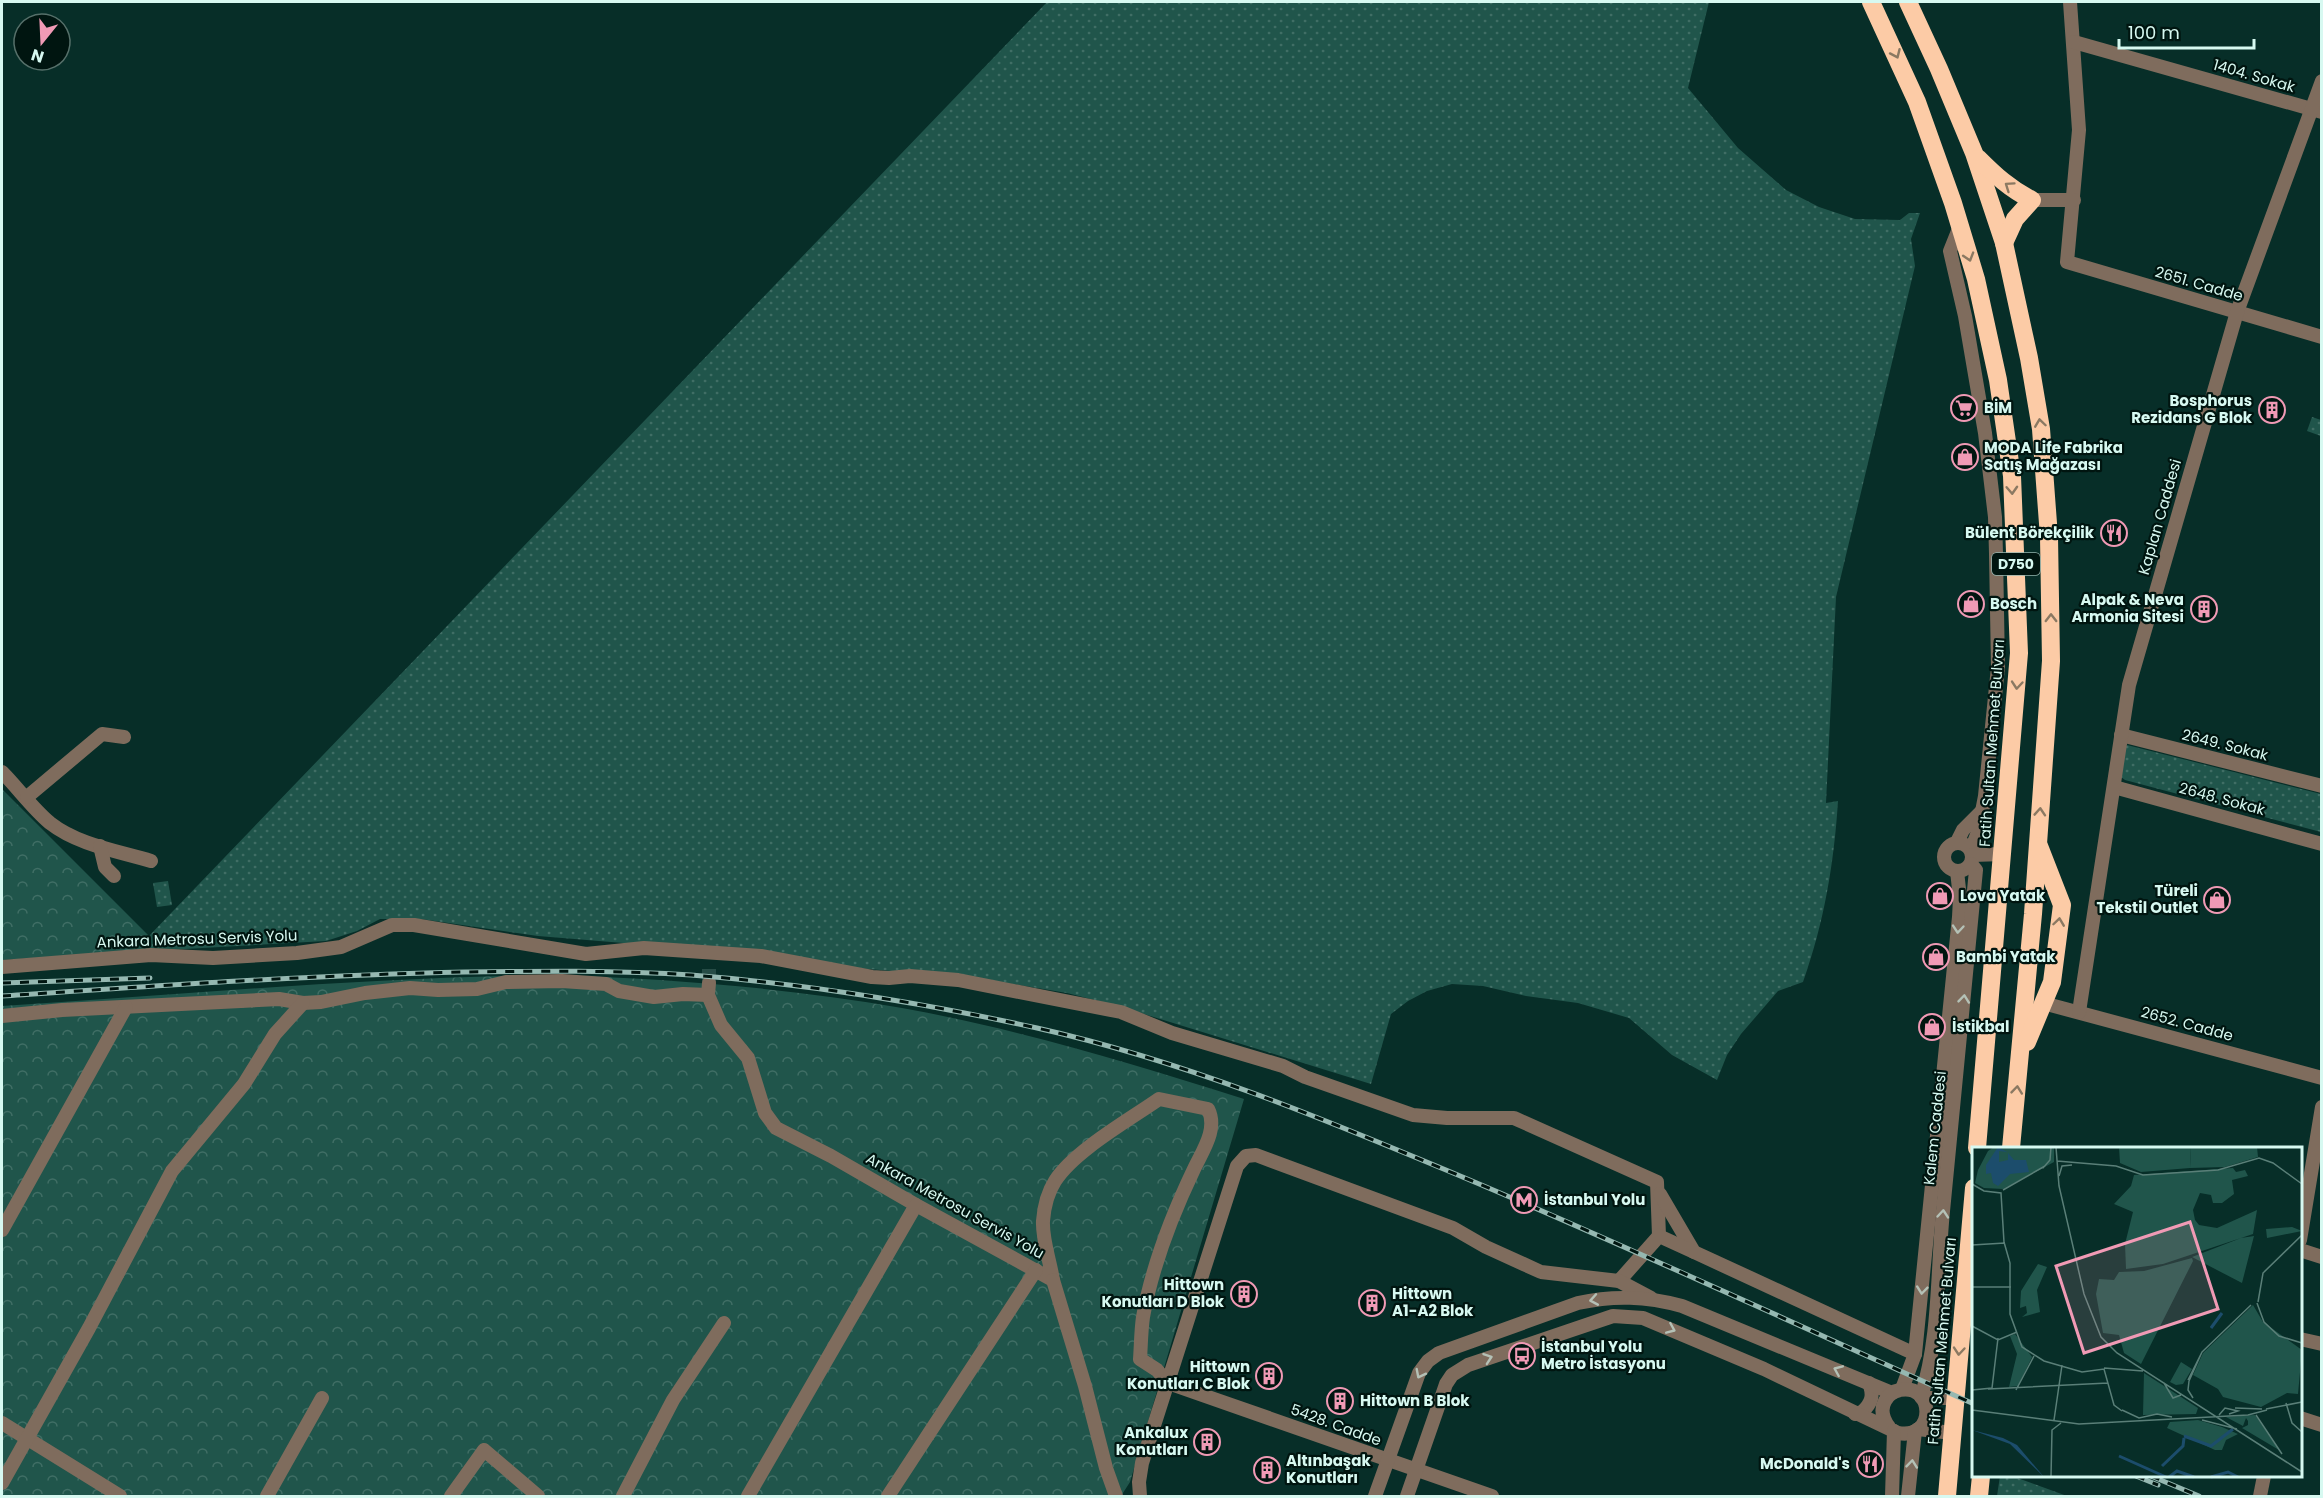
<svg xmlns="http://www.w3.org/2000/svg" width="2323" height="1498" font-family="Poppins,sans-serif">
<defs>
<pattern id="grass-dots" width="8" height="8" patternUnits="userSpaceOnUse" patternTransform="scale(1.5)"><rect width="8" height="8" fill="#20554b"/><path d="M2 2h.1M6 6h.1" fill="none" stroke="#406e65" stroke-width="1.8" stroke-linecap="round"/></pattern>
<pattern id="forest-crowns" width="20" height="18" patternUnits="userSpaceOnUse" patternTransform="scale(1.5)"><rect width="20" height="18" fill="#20554b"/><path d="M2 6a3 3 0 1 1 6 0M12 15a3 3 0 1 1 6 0" fill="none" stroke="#406e65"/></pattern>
</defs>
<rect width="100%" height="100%" fill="#072e28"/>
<g fill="url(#grass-dots)">
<path d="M1047 2H1709L1688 88 1738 148 1786 190 1819 207 1855 219 1900 220 1909 213H1920L1911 239 1915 266 1836 597 1826 803 1838 801C1834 864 1824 923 1803 982L1778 991 1741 1034 1727 1055 1717 1080 1672 1055 1629 1018 1578 1003 1526 996 1483 986 1452 984 1427 991 1408 1001 1391 1014 1371 1084 1118 1006 1067 993 976 978 856 968 660 946 538 936 421 919H380L357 931 326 941 149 951V936Z"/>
<path d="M2312 417 2321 420V436L2307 431Z"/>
<path d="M2127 745 2321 794V832L2125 780 2121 777 2124 749Z"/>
<path d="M168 881 172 905 157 907 153 883Z"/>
<path d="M2000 1476H2012L2067 1496H1997Z"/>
</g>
<g fill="url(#forest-crowns)">
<path d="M2 789 149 936V951L2 960Z"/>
<path d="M556 975C672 979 788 988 902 1008 1018 1029 1131 1063 1244 1099L1130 1482 1121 1496H2V1006C186 994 371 977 556 975Z"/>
</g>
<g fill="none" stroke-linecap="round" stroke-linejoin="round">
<path stroke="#264c46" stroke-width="14" stroke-dasharray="14 7" stroke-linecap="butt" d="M709 983V965"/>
<g stroke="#7f6c5d" stroke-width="14">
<path d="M2070 2 2079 130 2067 262 2322 337"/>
<path d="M2074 42 2322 112"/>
<path d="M2032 200H2074"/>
<path d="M1960 226 1950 251 1965 316 1985 433 1995 517 1996 554 1998 667 1985 796 1978 832 1971 850"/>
<path d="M2121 735 2322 786"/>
<path d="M2 772C17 787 33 809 50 823 78 845 118 851 151 861"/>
<path d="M2114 787 2322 844"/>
<path d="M27 797 102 734 124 737"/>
<path d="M1957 842 1963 830 1982 811"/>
<circle cx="1958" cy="857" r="14"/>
<path d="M100 846 105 867 114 876"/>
<path d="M1973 855 2003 854"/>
<path d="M2 967 151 955 213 958 297 953 341 947 392 925H414L586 954 644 948 761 956 872 977 889 978 910 976 958 980 1121 1012 1172 1033 1283 1066 1305 1077 1413 1115 1447 1118H1514L1657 1182 1659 1236"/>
<path d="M709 983 708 995 721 1025 748 1058 765 1113 776 1128 831 1156 916 1205 1053 1280C1050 1261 1042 1239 1043 1221 1044 1208 1048 1192 1055 1181 1074 1151 1129 1120 1159 1099L1208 1109C1218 1129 1203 1150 1194 1169 1172 1215 1152 1267 1143 1317 1141 1331 1141 1345 1140 1359L1157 1370 1168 1383 1492 1496"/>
<path d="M2043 1003 2322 1078"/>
<path d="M2079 1012 2129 685 2237 312 2322 81"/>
<path d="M2 1016 62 1010 279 999 303 1003 321 1002 365 993 410 988 438 990 477 989 506 982 562 981 606 984 619 991 654 997 683 994 708 995"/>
<path d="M1660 1194 1694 1252 1915 1354"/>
<path d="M2 1230 126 1007"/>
<path d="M2300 1240 2322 1107"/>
<path d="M2300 1250 2322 1257"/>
<path d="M1053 1280 1085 1386 1106 1468 1116 1496"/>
<path d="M1619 1281 1659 1236 1694 1252"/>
<path d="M2300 1339 2322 1344"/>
<path d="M1902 1389 1915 1354 1959 917 1960 898 1957 871"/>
<path d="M1921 1397C1940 1338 1937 1272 1943 1211 1953 1097 1966 984 1976 870L1971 864"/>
<path d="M1922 1398H1955"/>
<path d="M1855 1414 1862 1412C1872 1403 1874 1395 1869 1383"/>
<path d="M2300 1418 2322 1425"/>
<path d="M2 1423 120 1496"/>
<path d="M1918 1429 1952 1433"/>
<path d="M2 1483 89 1328 172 1171 244 1084 275 1034 303 1003"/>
<path d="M267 1496 322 1398"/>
<path d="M451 1496 484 1450 538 1496"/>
<path d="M623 1496 673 1400 724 1323"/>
<path d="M748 1496 916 1205"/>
<path d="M888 1496 1036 1270"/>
<path d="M1140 1496 1139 1482 1142 1463 1237 1166 1246 1156 1256 1155 1453 1228 1486 1247 1541 1272 1619 1281 1651 1298"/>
<path d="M1375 1496 1419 1373 1428 1361 1439 1353 1578 1303C1614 1295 1646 1296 1682 1306L1892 1393"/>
<path d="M1407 1496 1446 1384 1452 1375 1468 1365 1613 1316 1643 1318 1764 1369 1898 1433C1937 1440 1934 1383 1900 1390 1894 1391 1888 1395 1885 1401 1880 1410 1883 1419 1889 1427"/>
<path d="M1892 1496 1894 1431"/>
<path d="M1908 1496 1915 1431"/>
<path d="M2260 1496 2264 1476"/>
</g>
<g stroke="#fccba6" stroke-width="18">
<path d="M1871 2 1917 102 1953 203 1976 279 1998 380 2012 476 2019 653 1977 1148"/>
<path d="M1908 2 1939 69 1974 153 2004 243 2029 358 2041 429 2049 537 2051 661 2033 914 2011 1148"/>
<path d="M1978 158C1995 175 2010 189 2032 200L2015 219 2004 243"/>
<path d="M2027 1042 2052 982 2062 905 2039 846"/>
<path d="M1947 1496 1974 1188"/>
<path d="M1979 1496 1981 1476"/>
</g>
<defs>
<g id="rail">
<path d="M2 983 150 978"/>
<path d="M2 996C156 986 310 975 465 972 540 971 616 970 691 975 807 984 924 1003 1037 1028 1185 1061 1326 1120 1465 1178 1636 1250 1804 1328 1974 1404"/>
<path d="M2136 1476 2158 1485"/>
<path d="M2151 1476 2199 1496"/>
</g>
</defs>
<use href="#rail" stroke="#95b8b1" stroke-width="5"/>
<use href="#rail" stroke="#001510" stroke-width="3" stroke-dasharray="9" stroke-linecap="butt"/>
</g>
<defs><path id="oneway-chevron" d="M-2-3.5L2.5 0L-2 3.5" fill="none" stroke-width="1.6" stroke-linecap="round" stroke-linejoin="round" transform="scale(1.5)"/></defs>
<g stroke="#8b7962">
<use href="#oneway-chevron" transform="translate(1896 54) rotate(66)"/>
<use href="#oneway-chevron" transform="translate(2009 186) rotate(-145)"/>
<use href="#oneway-chevron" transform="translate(1969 257) rotate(73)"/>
<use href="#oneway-chevron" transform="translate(2040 423) rotate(-98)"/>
<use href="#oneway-chevron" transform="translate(2012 490) rotate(87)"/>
<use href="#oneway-chevron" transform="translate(2051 618) rotate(-90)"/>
<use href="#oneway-chevron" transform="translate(2017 685) rotate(95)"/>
<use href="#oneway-chevron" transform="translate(2040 812) rotate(-86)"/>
<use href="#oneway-chevron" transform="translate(2059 922) rotate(-82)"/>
<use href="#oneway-chevron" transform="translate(2017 1090) rotate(-84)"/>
<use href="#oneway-chevron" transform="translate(1959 1351) rotate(95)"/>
</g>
<g stroke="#b4c1b6">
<use href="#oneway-chevron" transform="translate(1958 929) rotate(95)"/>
<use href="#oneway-chevron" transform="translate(1964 999) rotate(-84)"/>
<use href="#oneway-chevron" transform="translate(1943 1214) rotate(-85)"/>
<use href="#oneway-chevron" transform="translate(1922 1290) rotate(96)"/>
<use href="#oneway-chevron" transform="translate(1594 1300) rotate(170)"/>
<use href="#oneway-chevron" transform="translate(1671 1329) rotate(23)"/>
<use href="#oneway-chevron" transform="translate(1488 1358) rotate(-19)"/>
<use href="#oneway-chevron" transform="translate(1838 1370) rotate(-157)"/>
<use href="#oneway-chevron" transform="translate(1420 1374) rotate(117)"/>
<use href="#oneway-chevron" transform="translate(1912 1464) rotate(-84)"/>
</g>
<defs>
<symbol id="supermarket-ring" viewBox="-11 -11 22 22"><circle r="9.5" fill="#001510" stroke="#f09ab5" stroke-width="1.5"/><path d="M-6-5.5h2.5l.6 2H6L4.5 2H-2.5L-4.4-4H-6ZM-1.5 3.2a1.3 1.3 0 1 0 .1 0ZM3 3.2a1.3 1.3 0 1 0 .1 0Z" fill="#f09ab5"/></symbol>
<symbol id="building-ring" viewBox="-11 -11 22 22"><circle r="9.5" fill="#001510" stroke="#f09ab5" stroke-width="1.5"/><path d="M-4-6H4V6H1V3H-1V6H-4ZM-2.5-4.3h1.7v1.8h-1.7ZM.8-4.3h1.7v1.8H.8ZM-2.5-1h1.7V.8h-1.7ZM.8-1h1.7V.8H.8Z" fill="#f09ab5"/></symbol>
<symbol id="shop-ring" viewBox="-11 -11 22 22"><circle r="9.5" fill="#001510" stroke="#f09ab5" stroke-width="1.5"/><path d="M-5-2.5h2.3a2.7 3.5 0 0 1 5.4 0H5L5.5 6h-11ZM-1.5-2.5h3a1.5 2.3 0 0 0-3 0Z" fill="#f09ab5"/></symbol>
<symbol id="restaurant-ring" viewBox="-11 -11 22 22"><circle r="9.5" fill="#001510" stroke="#f09ab5" stroke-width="1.5"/><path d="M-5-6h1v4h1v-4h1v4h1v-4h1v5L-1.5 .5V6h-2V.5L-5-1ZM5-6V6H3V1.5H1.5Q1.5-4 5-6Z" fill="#f09ab5"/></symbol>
<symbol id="metro-ring" viewBox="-11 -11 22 22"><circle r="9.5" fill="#001510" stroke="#f09ab5" stroke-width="1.5"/><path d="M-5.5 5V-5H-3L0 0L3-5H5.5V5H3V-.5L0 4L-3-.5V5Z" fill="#f09ab5"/></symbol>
<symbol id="bus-ring" viewBox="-11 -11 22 22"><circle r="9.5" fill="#001510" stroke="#f09ab5" stroke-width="1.5"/><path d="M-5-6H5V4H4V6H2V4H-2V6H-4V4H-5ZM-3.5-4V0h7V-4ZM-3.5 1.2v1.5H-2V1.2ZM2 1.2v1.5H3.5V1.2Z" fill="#f09ab5"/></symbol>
</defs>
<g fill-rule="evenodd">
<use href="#supermarket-ring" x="1949" y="393" width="30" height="30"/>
<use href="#building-ring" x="2257" y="395" width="30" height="30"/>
<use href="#shop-ring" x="1950" y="442" width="30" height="30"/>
<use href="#restaurant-ring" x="2099" y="518" width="30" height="30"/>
<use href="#shop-ring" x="1956" y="589" width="30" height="30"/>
<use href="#building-ring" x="2189" y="594" width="30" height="30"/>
<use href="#shop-ring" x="1925" y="881" width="30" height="30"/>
<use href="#shop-ring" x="2202" y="885" width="30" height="30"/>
<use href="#shop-ring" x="1921" y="942" width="30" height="30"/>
<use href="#shop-ring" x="1917" y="1012" width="30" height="30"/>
<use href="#metro-ring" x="1509" y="1185" width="30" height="30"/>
<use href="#building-ring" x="1229" y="1279" width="30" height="30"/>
<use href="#building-ring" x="1357" y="1288" width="30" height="30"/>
<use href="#bus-ring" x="1507" y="1341" width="30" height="30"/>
<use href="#building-ring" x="1254" y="1361" width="30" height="30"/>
<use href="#building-ring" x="1325" y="1386" width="30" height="30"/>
<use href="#building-ring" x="1192" y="1427" width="30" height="30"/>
<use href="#restaurant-ring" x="1855" y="1449" width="30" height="30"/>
<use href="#building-ring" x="1252" y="1455" width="30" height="30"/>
</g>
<g text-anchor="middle" stroke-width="4.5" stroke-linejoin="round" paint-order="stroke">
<rect fill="#001510" stroke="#96b5ae" stroke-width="1.5" x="1992" y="553" width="48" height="22" rx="4.5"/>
<g font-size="14" font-weight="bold" fill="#d7f9f1">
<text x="2016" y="569">D750</text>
</g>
<g font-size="15" fill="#d7f9f1" stroke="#001510">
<text transform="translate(2254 76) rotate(16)" y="5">1404. Sokak</text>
<text transform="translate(2199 284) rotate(16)" y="5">2651. Cadde</text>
<text transform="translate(2160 517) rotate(-74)" y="5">Kaplan Caddesi</text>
<text transform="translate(1992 743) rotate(-86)" y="5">Fatih Sultan Mehmet Bulvarı</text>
<text transform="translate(2225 745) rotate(14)" y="5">2649. Sokak</text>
<text transform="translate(2222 799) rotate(15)" y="5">2648. Sokak</text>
<text transform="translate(197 939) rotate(-2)" y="5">Ankara Metrosu Servis Yolu</text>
<text transform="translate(2187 1024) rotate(15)" y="5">2652. Cadde</text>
<text transform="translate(1935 1128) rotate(-84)" y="5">Kalem Caddesi</text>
<text transform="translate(955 1206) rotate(29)" y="5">Ankara Metrosu Servis Yolu</text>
<text transform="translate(1942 1341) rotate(-85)" y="5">Fatih Sultan Mehmet Bulvarı</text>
<text transform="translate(1336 1425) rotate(20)" y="5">5428. Cadde</text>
</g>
<g font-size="15" font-weight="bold" fill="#d7f9f1" stroke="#001510" text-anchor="start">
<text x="2252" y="406" text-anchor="end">Bosphorus<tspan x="2252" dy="17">Rezidans G Blok</tspan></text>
<text x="1984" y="413">BİM</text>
<text x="1984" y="453">MODA Life Fabrika<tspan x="1984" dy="17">Satış Mağazası</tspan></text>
<text x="2094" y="538" text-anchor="end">Bülent Börekçilik</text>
<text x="2184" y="605" text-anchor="end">Alpak &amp; Neva<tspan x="2184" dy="17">Armonia Sitesi</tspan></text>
<text x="1990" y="609">Bosch</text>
<text x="2198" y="896" text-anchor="end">Türeli<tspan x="2198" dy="17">Tekstil Outlet</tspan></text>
<text x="1960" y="901">Lova Yatak</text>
<text x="1956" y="962">Bambi Yatak</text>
<text x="1952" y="1032">İstikbal</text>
<text x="1544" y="1205">İstanbul Yolu</text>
<text x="1224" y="1290" text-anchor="end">Hittown<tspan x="1224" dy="17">Konutları D Blok</tspan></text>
<text x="1392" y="1299">Hittown<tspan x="1392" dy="17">A1-A2 Blok</tspan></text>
<text x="1541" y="1352">İstanbul Yolu<tspan x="1541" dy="17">Metro İstasyonu</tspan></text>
<text x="1250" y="1372" text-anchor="end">Hittown<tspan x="1250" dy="17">Konutları C Blok</tspan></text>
<text x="1360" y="1406">Hittown B Blok</text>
<text x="1188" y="1438" text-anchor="end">Ankalux<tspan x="1188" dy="17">Konutları</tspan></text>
<text x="1286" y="1466">Altınbaşak<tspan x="1286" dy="17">Konutları</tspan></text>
<text x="1850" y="1469" text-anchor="end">McDonald's</text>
</g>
</g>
<g transform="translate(1972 1147)">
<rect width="330" height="330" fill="#072e28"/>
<path d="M22 0H82V15L31 42 12 41 3 36 6 23 16 4ZM147 0H219L218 21 169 25 148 16ZM320 80 330 84 295 91 294 82ZM220 111 221 114 169 217 152 206 147 188 131 186 124 147 127 132 142 133 147 125 172 124Z" fill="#20554b"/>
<path d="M219 0H285L286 10 253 20 218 21ZM261 21 264 25 273 23 276 29 260 33 262 47 250 56H241L239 48 228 46 221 63 223 73 227 78 245 81 285 63 281 87 191 117 154 122 153 97 161 65 142 57 159 39 162 28ZM282 89 270 136 220 110 269 91ZM66 117 75 120 65 143 68 165 50 170 55 166 54 159 48 161 49 144ZM209 215 220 222 211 237 204 238 198 235ZM172 226 226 261 224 267 171 268ZM283 268 307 303 270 281 276 278V274L274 271 271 279 254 270ZM226 273 250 280 266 287 254 293 250 303H243L195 281 198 275Z" fill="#20554b"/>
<path d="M281 158 291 175 330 203 326 247 315 246 289 260 251 250 246 242 221 228 231 206ZM43 187 60 210 46 239 37 240 45 207 38 189Z" fill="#20554b"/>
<path d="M26 0 35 5 27 4V15L36 13V6L42 13H54L57 25 38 27 26 39 21 36 19 26 14 27V18ZM0 283 31 291 45 298 72 330 38 297Z" fill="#1c4d6c"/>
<path fill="none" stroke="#1c4d6c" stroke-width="3" d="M239 181 250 166M212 289 239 299 261 282M147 309 194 330M190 319 211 299 212 291M197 330 205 324 222 330M239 330 256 325 266 330"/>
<path fill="none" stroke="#5a7f78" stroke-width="1.5" d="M84 0 87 39 112 147 129 190 145 206 330 325M85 14 144 19 171 28 246 23 287 11 301 16 330 37M71 21 78 13 79 0M87 29 90 19 100 18M0 37 12 44 29 46 32 95 38 116V167L50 200 72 214 110 225 132 222 142 258 150 264M31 43 73 19M0 98 33 96M0 140H39M286 155 291 126 330 88M285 156 292 175 307 189 330 196M0 179 26 193 45 185M230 205 279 158M132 221 171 224M216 233 230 205 217 234M217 234 216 243 221 251M192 236 201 251 209 248M16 242 136 236M0 243 20 241 26 191M44 243 62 209M314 256 320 276 330 285M263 261 290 262M294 262 330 255M0 263 107 277 276 268 295 263M150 263 167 271 185 267 200 270M247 268 253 261 266 264 257 267M284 268 310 307M82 273 90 218M230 273 265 282M79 330 80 283 89 276"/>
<path fill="#f09ab5" fill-opacity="0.15" stroke="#f09ab5" stroke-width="3" d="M218 75 246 162 112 206 84 119Z"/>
<rect width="330" height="330" fill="none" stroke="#d7f9f1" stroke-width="3"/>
</g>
<rect width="2323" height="1498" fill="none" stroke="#d7f9f1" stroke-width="6"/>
<g transform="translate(42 42) rotate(198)"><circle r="28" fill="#001510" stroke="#56706a" stroke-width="1.5"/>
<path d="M0-4.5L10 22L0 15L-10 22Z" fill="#f09ab5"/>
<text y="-9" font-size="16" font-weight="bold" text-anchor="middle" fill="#d7f9f1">N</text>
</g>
<path d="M2119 39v9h135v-9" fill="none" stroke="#d7f9f1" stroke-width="3"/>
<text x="2128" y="39" font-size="18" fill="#d7f9f1" stroke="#001510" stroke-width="4.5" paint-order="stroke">100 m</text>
</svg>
